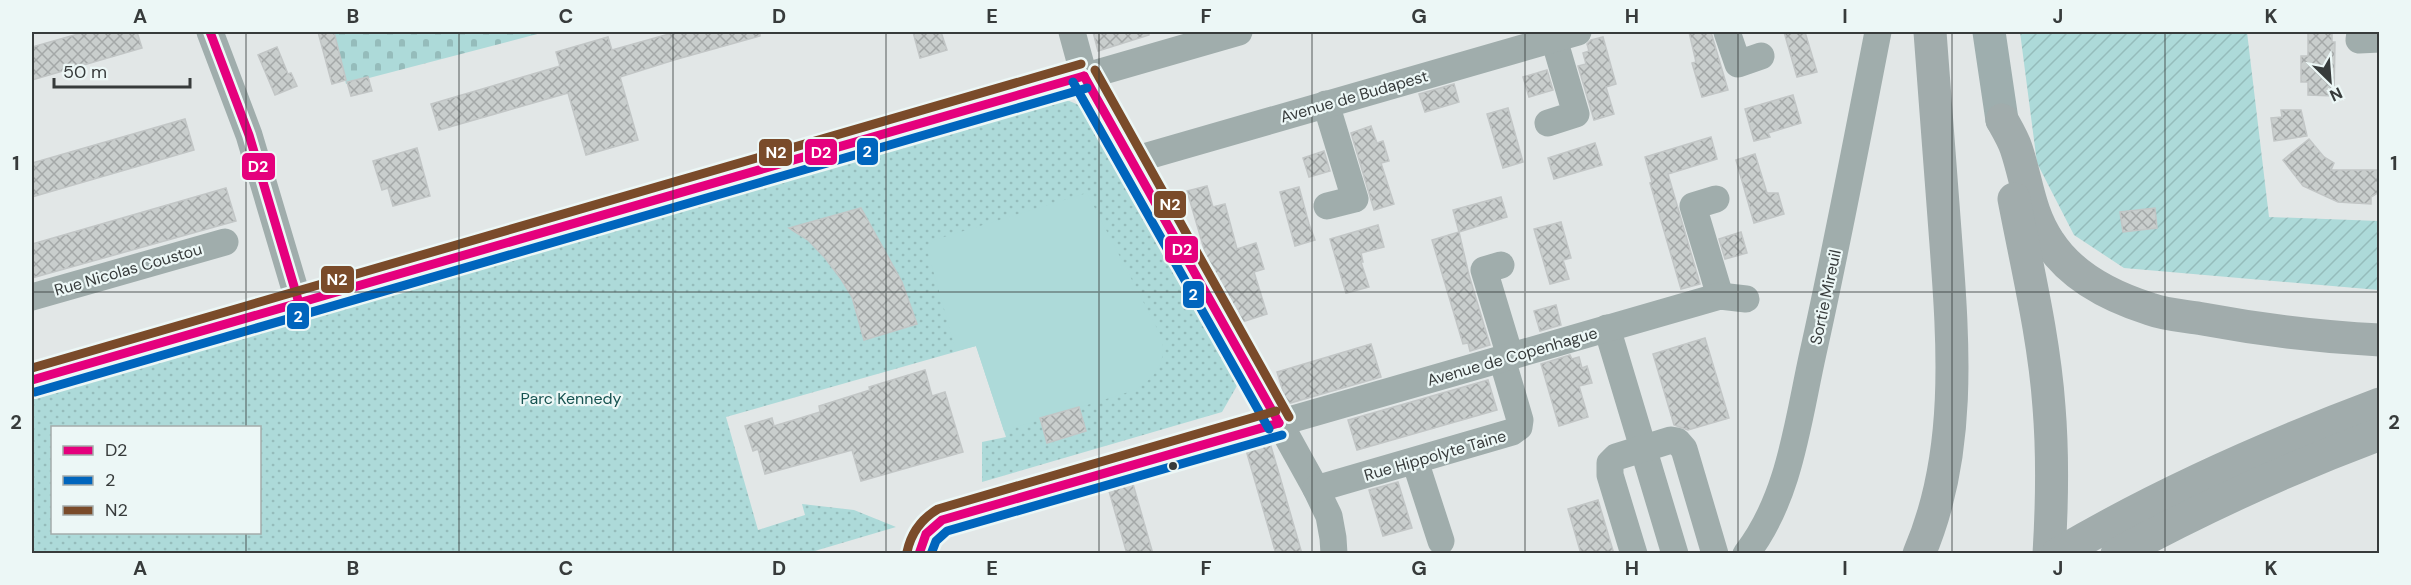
<svg xmlns="http://www.w3.org/2000/svg" width="2411" height="585" font-family="'DM Sans',sans-serif">
<defs>
<pattern id="cemetery-stones" width="16" height="16" patternUnits="userSpaceOnUse" patternTransform="scale(1.5)"><rect width="16" height="16" fill="#addad9"/><path d="M2 7V4a2 2 0 0 1 4 0v3zM10 15v-3a2 2 0 0 1 4 0v3z" fill="#95bcbb"/></pattern>
<pattern id="park-dots" width="8" height="8" patternUnits="userSpaceOnUse" patternTransform="scale(1.5)"><rect width="8" height="8" fill="#addad9"/><path d="M2 2h.1M6 6h.1" fill="none" stroke="#95bcbb" stroke-width="1.8" stroke-linecap="round"/></pattern>
<pattern id="garden-furrows" width="10" height="10" patternUnits="userSpaceOnUse" patternTransform="scale(1.5)"><rect width="10" height="10" fill="#addad9"/><path d="M-1 1l2-2M0 10L10 0M9 11l2-2" fill="none" stroke="#95bcbb"/></pattern>
<pattern id="building-cross-hatch" width="8" height="8" patternUnits="userSpaceOnUse" patternTransform="scale(1.5)"><rect width="8" height="8" fill="#c9cecd"/><path d="M0 0l8 8M0 8l8-8" fill="none" stroke="#a4a8a8"/></pattern>
</defs>
<rect width="100%" height="100%" fill="#e2e7e7"/>
<path fill="url(#cemetery-stones)" d="M333 32H545L346 84Z"/>
<path fill="url(#park-dots)" fill-rule="evenodd" d="M1055 95 1086 108 1242 377 1222 412 982 482V442L1006 437 976 346 726 417 758 530 805 515 802 504 854 510 896 527 808 553 32 554V393ZM52 428H260V532H52Z"/>
<path fill="url(#garden-furrows)" d="M2020 32H2247L2269 217 2379 221V290L2124 268 2074 235 2037 163Z"/>
<path fill="#addad9" d="M1087 193 1162 338C1166 363 1156 377 1135 390L1004 431 976 346 956 351 927 249 934 240Z"/>
<g fill="url(#building-cross-hatch)" stroke="#c2c6c6" stroke-width="1.5">
<path d="M85 32H137L142 48 32 80V47Z"/>
<path d="M318 32H334L346 80 332 84Z"/>
<path d="M676 32H760V36L674 60 620 77 638 140 586 155 568 93 439 130 431 104 560 66 556 52 608 37 612 50Z"/>
<path d="M913 32H941L947 50 920 58Z"/>
<path d="M1093 32H1149V35L1098 51Z"/>
<path d="M1689 32H1711L1728 90 1702 97 1692 63 1696 62Z"/>
<path d="M1784 32H1805L1817 72 1797 77Z"/>
<path d="M2308 32H2332V42H2335L2334 96 2308 95V82H2301V56H2308Z"/>
<path d="M1603 37 1616 84 1606 87 1614 114 1594 120 1578 66 1586 64 1583 53 1589 51 1587 44 1591 40Z"/>
<path d="M277 47 288 74 291 73 297 86 275 95 258 55Z"/>
<path d="M1547 70 1553 90 1529 97 1523 77Z"/>
<path d="M368 77 372 91 351 96 347 82Z"/>
<path d="M1454 84 1459 102 1425 112 1419 94Z"/>
<path d="M1793 95 1801 123 1768 133 1770 137 1754 141 1745 109Z"/>
<path d="M1508 108 1523 162 1503 168 1487 114Z"/>
<path d="M2281 110H2301L2307 136 2274 141 2271 118 2282 117Z"/>
<path d="M185 119 194 150 32 197V163Z"/>
<path d="M1371 126 1377 143 1383 141 1389 161 1381 163 1394 204 1374 210 1351 133Z"/>
<path d="M1711 137 1717 159 1668 174 1700 284 1681 289 1650 183 1652 182 1645 157Z"/>
<path d="M2309 139 2324 157 2334 163 2331 170H2379V192L2371 197V204L2338 202 2303 186 2283 160Z"/>
<path d="M1595 143 1602 165 1554 179 1548 158Z"/>
<path d="M417 148 430 196 393 206 388 188 382 190 373 161Z"/>
<path d="M1324 151 1330 171 1309 177 1303 158Z"/>
<path d="M1755 154 1767 193H1778L1784 214 1754 223 1736 160Z"/>
<path d="M1207 186 1213 207 1225 204 1237 249 1256 243 1264 269 1254 272 1267 314 1242 322 1238 309 1234 311 1209 266 1187 191Z"/>
<path d="M1299 187 1309 224 1315 240 1295 246 1280 192Z"/>
<path d="M226 188 236 221 32 278V244Z"/>
<path d="M1501 197 1507 217 1459 232 1453 210Z"/>
<path d="M861 208 902 282 917 324 864 340 852 297 841 279 825 258 808 240 789 228Z"/>
<path d="M2155 208 2157 228 2123 232 2120 212Z"/>
<path d="M1561 222 1571 258 1563 260 1569 279 1550 284 1534 229Z"/>
<path d="M1378 225 1384 247 1361 253 1363 262H1361L1369 287 1346 293 1330 239Z"/>
<path d="M1459 232 1469 275 1490 345 1470 351 1468 343 1463 344 1432 240Z"/>
<path d="M1741 232 1747 253 1725 259 1719 239Z"/>
<path d="M1556 305 1561 325 1540 331 1534 311Z"/>
<path d="M1705 338 1729 418 1688 430 1674 425 1653 354Z"/>
<path d="M1371 344 1381 377 1287 404 1277 372Z"/>
<path d="M1570 355 1572 359 1579 357 1582 368 1587 366 1592 383 1579 386 1588 417 1559 426 1541 364Z"/>
<path d="M925 370 932 396 945 392 963 452 861 481 852 450 765 474 758 449 753 451 745 426 772 418 774 426 820 412 819 406 870 390 869 387Z"/>
<path d="M1488 380 1497 410 1357 450 1348 420Z"/>
<path d="M1079 407 1086 431 1047 443 1040 418Z"/>
<path d="M1270 443 1280 477 1302 554H1276L1246 450Z"/>
<path d="M1398 482 1412 528 1383 536 1369 490Z"/>
<path d="M1133 484 1153 554H1127L1109 491Z"/>
<path d="M1598 500 1614 554H1581L1568 509Z"/>
</g>
<g fill="none" stroke-linecap="round" stroke-linejoin="round">
<g stroke="#a0adac" stroke-width="27">
<path d="M210 32 249 135 299 303"/>
<path d="M1072 32 1084 76 1130 161 1244 359 1316 489 1329 516 1333 538 1334 554"/>
<path d="M1727 32 1738 64 1761 56"/>
<path d="M2360 32 2359 40 2380 39"/>
<path d="M1326 104 1355 199 1327 206"/>
<path d="M1548 123 1576 114 1554 39"/>
<path d="M1130 161 1578 32"/>
<path d="M1716 199 1693 206 1720 296"/>
<path d="M1501 265 1484 270 1510 356"/>
<path d="M32 297 225 242"/>
<path d="M1607 328 1675 554"/>
<path d="M32 380 1239 32"/>
<path d="M1415 461 1441 541"/>
<path d="M1316 489 1512 432 1519 427 1520 420 1502 359"/>
<path d="M919 554C921 538 929 528 942 520L1720 296 1746 299"/>
<path d="M1634 554 1610 475V463L1616 457 1671 440 1677 441 1684 449 1715 554"/>
<path d="M1746 554C1790 498 1798 420 1813 353 1837 246 1857 139 1878 32"/>
</g>
<path stroke="#9eaeae" stroke-width="33" d="M1989 32 2002 120"/>
<g stroke="#a1acac" stroke-width="33">
<path d="M2002 120C2007 129 2013 139 2016 148 2027 180 2029 213 2049 242 2071 276 2112 297 2150 309 2166 315 2186 316 2203 319 2262 330 2320 337 2380 340"/>
<path d="M2014 199C2027 267 2044 337 2049 407 2053 456 2052 505 2049 554"/>
<path d="M1919 554C1963 452 1953 339 1945 231 1940 165 1935 98 1930 32"/>
<path d="M2058 554C2161 493 2268 446 2380 404"/>
<path d="M2117 554C2202 508 2289 468 2380 434"/>
</g>
<defs>
<g id="bus-1">
<path d="M210 32 249 135 299 303"/>
<path d="M1084 76 1279 423"/>
<path d="M32 380 1084 76"/>
<path d="M919 554 926 534 942 520 1279 423"/>
</g>
<g id="bus-2">
<path d="M1073 82 1269 429"/>
<path d="M35 392 1087 88"/>
<path d="M931 554 936 541 947 531 1282 435"/>
</g>
<g id="bus-3">
<path d="M1095 70 1289 417"/>
<path d="M32 368 1081 64"/>
<path d="M907 552C911 533 921 519 938 509L1276 411"/>
</g>
</defs>
<use href="#bus-1" stroke="#ecf7f6" stroke-width="14"/>
<use href="#bus-2" stroke="#ecf7f6" stroke-width="14"/>
<use href="#bus-3" stroke="#ecf7f6" stroke-width="14"/>
<use href="#bus-1" stroke="#e5007d" stroke-width="9"/>
<use href="#bus-2" stroke="#0065bd" stroke-width="9"/>
<use href="#bus-3" stroke="#7a4b2a" stroke-width="9"/>
</g>
<path fill="none" stroke="#373b3b" stroke-width="1.5" stroke-opacity="0.55" d="M246 32V428M459 32V554M673 32V554M886 32V554M1099 32V554M1312 32V554M1525 32V554M1738 32V554M1952 32V554M2165 32V554M32 292H2380M246 532V554"/>
<circle fill="#373b3b" stroke="#ecf7f6" stroke-width="2" cx="1173" cy="466" r="5"/>
<g text-anchor="middle" stroke-width="4.5" stroke-linejoin="round" paint-order="stroke">
<g font-size="16" fill="#373b3b" stroke="#ecf7f6">
<text transform="translate(1354 96) rotate(-16)" y="6">Avenue de Budapest</text>
<text transform="translate(128 269) rotate(-16)" y="6">Rue Nicolas Coustou</text>
<text transform="translate(1825 297) rotate(-78)" y="6">Sortie Mireuil</text>
<text transform="translate(1512 356) rotate(-16)" y="6">Avenue de Copenhague</text>
<text transform="translate(1435 455) rotate(-16)" y="6">Rue Hippolyte Taine</text>
</g>
<g font-size="16" fill="#165250" stroke="#ecf7f6">
<text x="571" y="404">Parc Kennedy</text>
</g>
</g>
<g stroke="#ecf7f6" stroke-width="2">
<rect x="856" y="137" width="23" height="29" rx="6" fill="#0065bd"/>
<rect x="804" y="138" width="34" height="28" rx="6" fill="#e5007d"/>
<rect x="758" y="138" width="35" height="29" rx="6" fill="#7a4b2a"/>
<rect x="241" y="152" width="35" height="29" rx="6" fill="#e5007d"/>
<rect x="1153" y="190" width="34" height="29" rx="6" fill="#7a4b2a"/>
<rect x="1164" y="235" width="35" height="29" rx="6" fill="#e5007d"/>
<rect x="320" y="265" width="35" height="29" rx="6" fill="#7a4b2a"/>
<rect x="1182" y="280" width="23" height="29" rx="6" fill="#0065bd"/>
<rect x="286" y="302" width="24" height="28" rx="6" fill="#0065bd"/>
</g>
<g font-size="16" text-anchor="middle" font-weight="bold" fill="#fff">
<text x="867" y="157">2</text>
<text x="821" y="158">D2</text>
<text x="776" y="158">N2</text>
<text x="258" y="172">D2</text>
<text x="1170" y="210">N2</text>
<text x="1182" y="255">D2</text>
<text x="337" y="285">N2</text>
<text x="1193" y="300">2</text>
<text x="298" y="322">2</text>
</g>
<rect width="2411" height="585" fill="none" stroke="#ecf7f6" stroke-width="66"/>
<rect x="51" y="426" width="210" height="108" fill="#ecf7f6" stroke="#a4acab" stroke-width="1.5"/>
<rect x="63" y="446" width="30" height="9" fill="#e5007d" stroke="#a4acab" stroke-width="1.5"/>
<text x="105" y="456" font-size="18" fill="#373b3b">D2</text>
<rect x="63" y="476" width="30" height="9" fill="#0065bd" stroke="#a4acab" stroke-width="1.5"/>
<text x="105" y="486" font-size="18" fill="#373b3b">2</text>
<rect x="63" y="506" width="30" height="9" fill="#7a4b2a" stroke="#a4acab" stroke-width="1.5"/>
<text x="105" y="516" font-size="18" fill="#373b3b">N2</text>
<g transform="translate(2330 81) rotate(155)" stroke="#ecf7f6" stroke-width="4.5" paint-order="stroke">
<path d="M0-4.5L10 22L0 15L-10 22Z" fill="#373b3b"/>
<text y="-9" font-size="16" font-weight="bold" text-anchor="middle" fill="#373b3b">N</text>
</g>
<path d="M54 78v9h136v-9" fill="none" stroke="#373b3b" stroke-width="3"/>
<text x="63" y="78" font-size="18" fill="#373b3b" stroke="#ecf7f6" stroke-width="4.5" paint-order="stroke">50 m</text>
<rect x="33" y="33" width="2345" height="519" fill="none" stroke="#373b3b" stroke-width="2"/>
<g font-size="20" text-anchor="middle" font-weight="bold" fill="#373b3b">
<text x="140" y="23">A</text>
<text x="353" y="23">B</text>
<text x="566" y="23">C</text>
<text x="779" y="23">D</text>
<text x="992" y="23">E</text>
<text x="1206" y="23">F</text>
<text x="1419" y="23">G</text>
<text x="1632" y="23">H</text>
<text x="1845" y="23">I</text>
<text x="2058" y="23">J</text>
<text x="2271" y="23">K</text>
<text x="16" y="170">1</text>
<text x="2394" y="170">1</text>
<text x="16" y="429">2</text>
<text x="2394" y="429">2</text>
<text x="140" y="575">A</text>
<text x="353" y="575">B</text>
<text x="566" y="575">C</text>
<text x="779" y="575">D</text>
<text x="992" y="575">E</text>
<text x="1206" y="575">F</text>
<text x="1419" y="575">G</text>
<text x="1632" y="575">H</text>
<text x="1845" y="575">I</text>
<text x="2058" y="575">J</text>
<text x="2271" y="575">K</text>
</g>
</svg>
